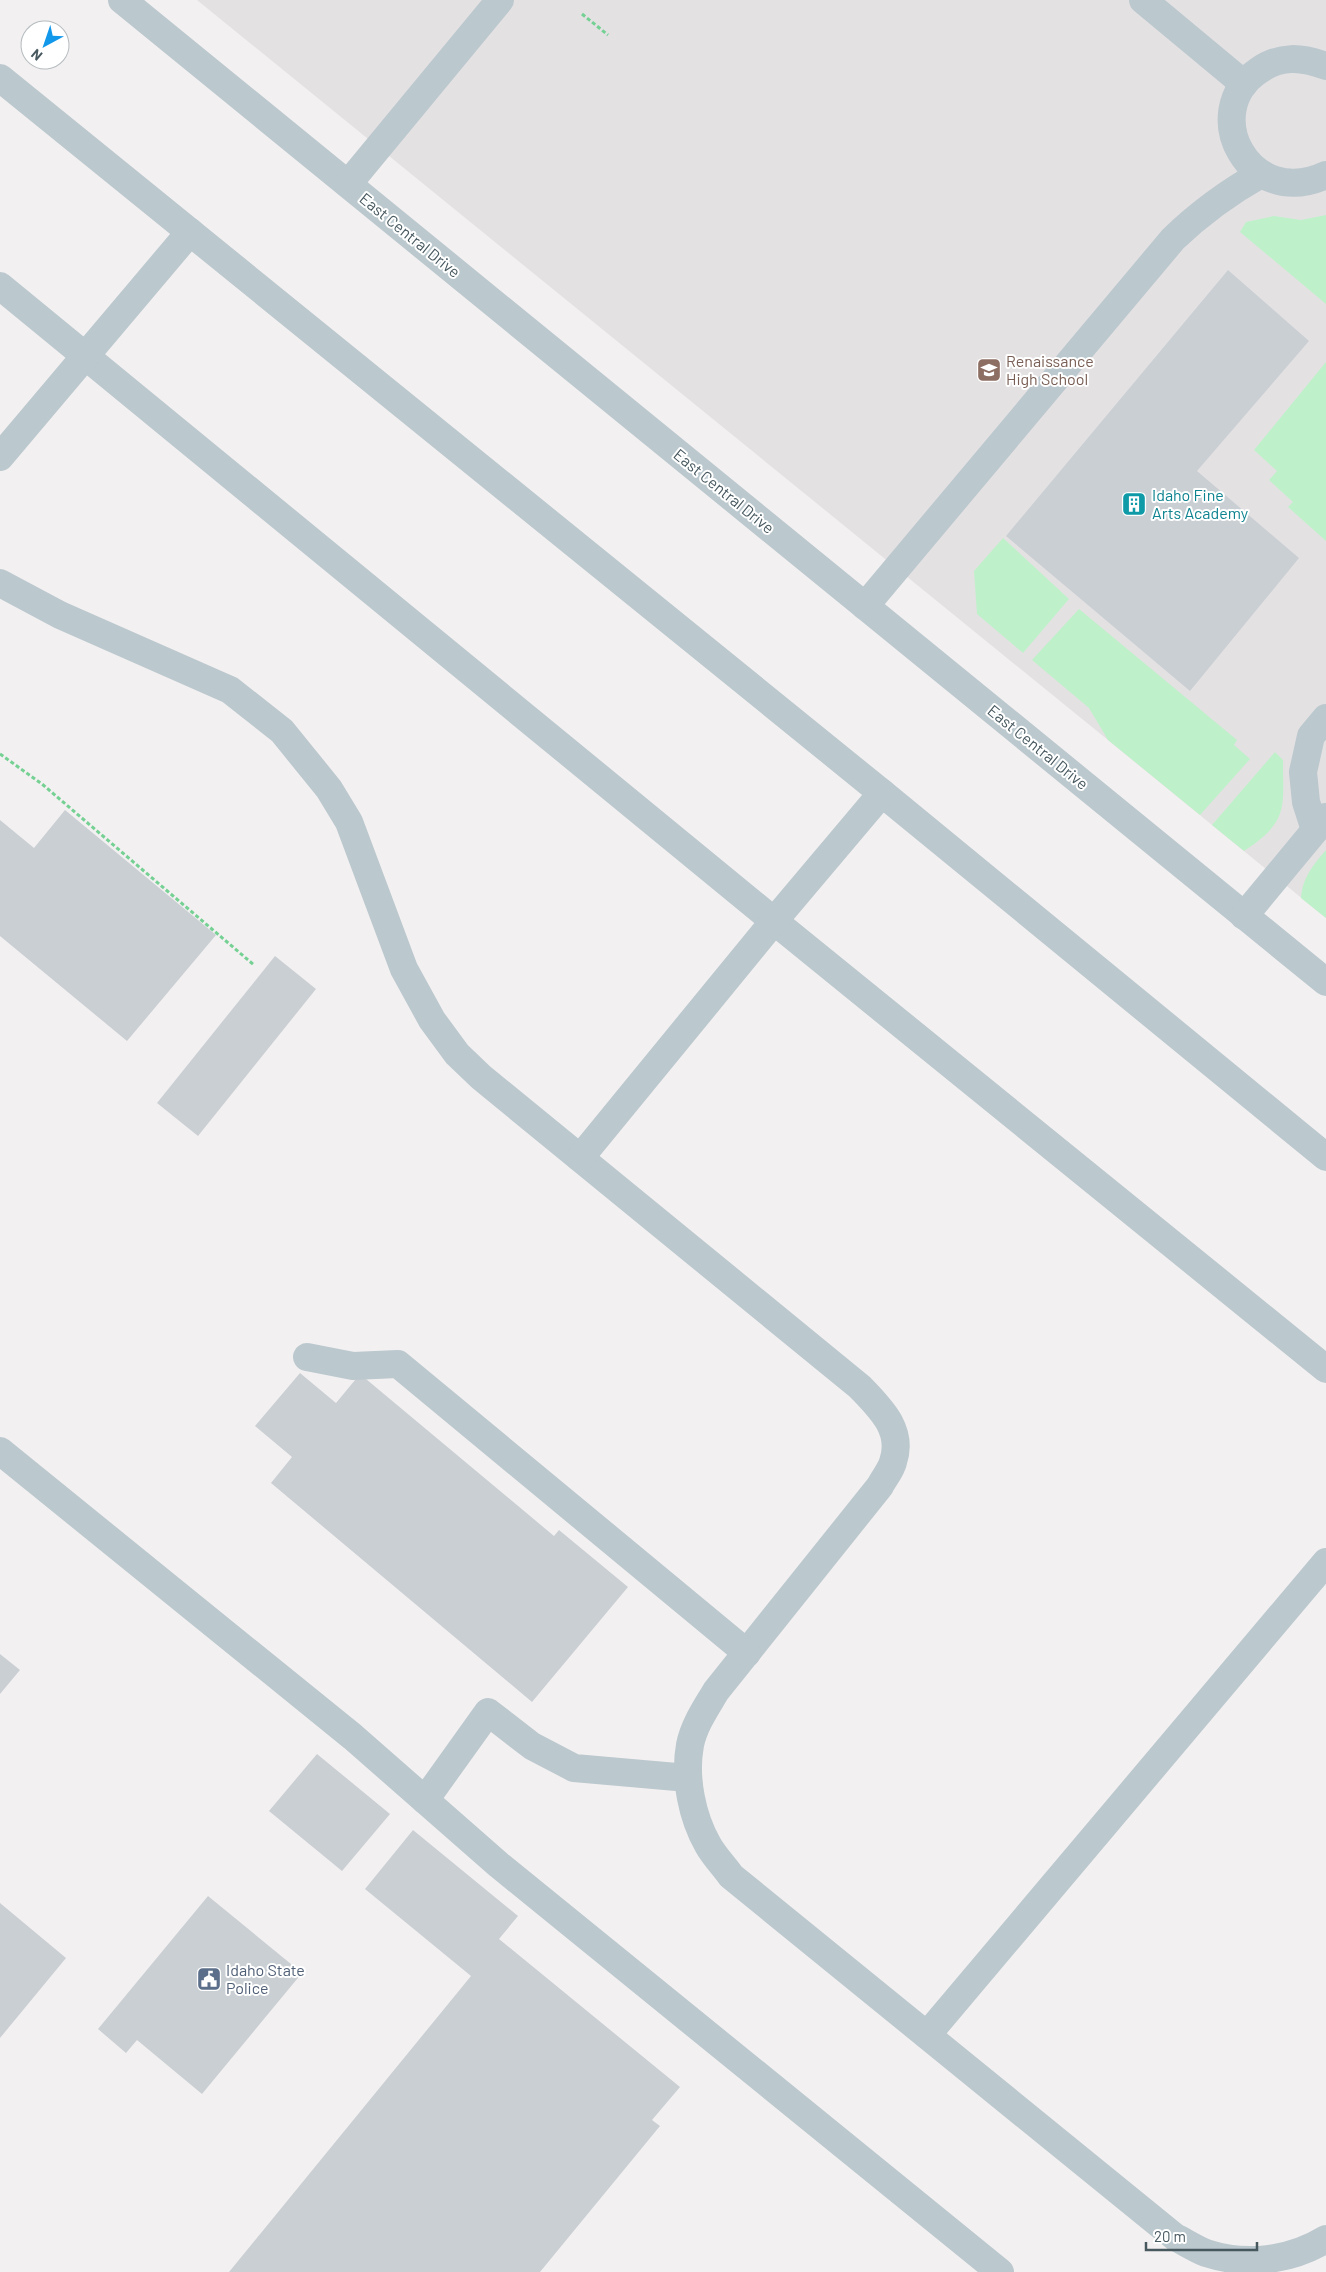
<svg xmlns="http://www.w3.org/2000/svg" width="1326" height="2272" font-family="Barlow,sans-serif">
<rect width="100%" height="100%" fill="#f3f0f1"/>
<path fill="#e4e1e3" d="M197 0H1326V918L1108 740Z"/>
<g fill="#bef1c9">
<path d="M1326 215V304L1240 232 1246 222 1274 216 1301 220Z"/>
<path d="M1326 362V541L1288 507 1293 502 1269 480 1277 471 1254 450Z"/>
<path d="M1003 538 1069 599 1023 653 977 614 974 571Z"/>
<path d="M1079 609 1237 740 1234 745 1250 759 1200 815 1108 740 1089 708 1032 660Z"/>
<path d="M1275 752 1283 760C1283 809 1289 821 1244 851L1212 825Z"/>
<path d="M1326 850V918L1301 898C1302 878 1314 864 1326 850Z"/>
</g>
<g fill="#cacfd3">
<path d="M1228 270 1309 341 1197 471 1299 558 1190 691 1006 536Z"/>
<path d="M65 810 216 935 127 1041 0 936V820L34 848Z"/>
<path d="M275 956 316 989 198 1136 157 1103Z"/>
<path d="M300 1373 336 1403 360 1374 554 1536 559 1530 628 1587 532 1702 271 1483 292 1457 255 1426Z"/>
<path d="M0 1654 20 1670 0 1694Z"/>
<path d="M317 1754 390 1814 342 1871 269 1811Z"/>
<path d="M413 1830 518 1916 499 1939 680 2087 652 2120 660 2126 540 2272H229L471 1976 365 1889Z"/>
<path d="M208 1896 302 1973 202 2094 137 2040 126 2053 98 2029Z"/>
<path d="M0 1903 66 1958 0 2038Z"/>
</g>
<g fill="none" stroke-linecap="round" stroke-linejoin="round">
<g stroke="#74d193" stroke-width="3" stroke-dasharray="4 2.5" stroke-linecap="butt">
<path d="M582 14 608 35"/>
<path d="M0 754 42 784 254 965"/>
</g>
<g stroke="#bbc8ce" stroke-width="28">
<path d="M122 0 1326 982"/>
<path d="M1143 0 1244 84"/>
<path d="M1326 66C1302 57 1280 55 1258 71 1198 112 1249 211 1326 175"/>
<path d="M0 78 882 793 1326 1157"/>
<path d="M348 184 500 0"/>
<path d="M0 286 774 921 1326 1369"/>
<path d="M0 457 190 232"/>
<path d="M0 583 60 615 230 690 282 731 329 789 349 822 404 969 432 1020 457 1054 481 1077 860 1387C880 1408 904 1430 893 1462 891 1470 884 1478 880 1486L716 1691C706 1708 694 1725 690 1745 684 1778 692 1817 708 1845 714 1856 724 1866 731 1876L1175 2237C1185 2242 1196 2249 1206 2253 1246 2266 1290 2261 1326 2239"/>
<path d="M865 606 1173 239C1201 212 1227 193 1261 174"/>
<path d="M1315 830 1306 802 1303 772 1311 736 1326 718"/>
<path d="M1244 916 1326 817"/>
<path d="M580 1158 774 921 882 793"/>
<path d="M307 1357 353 1366 398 1364 747 1653"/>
<path d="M0 1451 353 1737 499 1865 1000 2272"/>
<path d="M425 1800 488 1712 532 1746 574 1768 688 1778"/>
<path d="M927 2035 1326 1562"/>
</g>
</g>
<defs>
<symbol id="school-square" viewBox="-11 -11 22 22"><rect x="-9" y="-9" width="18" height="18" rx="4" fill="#8d6e63" stroke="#fff"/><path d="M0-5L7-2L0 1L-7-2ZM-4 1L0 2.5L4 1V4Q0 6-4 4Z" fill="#fff"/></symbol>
<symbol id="building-square" viewBox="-11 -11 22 22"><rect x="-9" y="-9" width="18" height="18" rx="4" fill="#0f9aa8" stroke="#fff"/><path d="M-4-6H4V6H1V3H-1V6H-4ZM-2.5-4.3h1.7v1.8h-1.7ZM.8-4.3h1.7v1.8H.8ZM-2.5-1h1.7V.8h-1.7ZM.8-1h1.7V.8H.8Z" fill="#fff"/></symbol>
<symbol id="civic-square" viewBox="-11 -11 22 22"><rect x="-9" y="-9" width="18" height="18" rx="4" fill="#5c6f8a" stroke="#fff"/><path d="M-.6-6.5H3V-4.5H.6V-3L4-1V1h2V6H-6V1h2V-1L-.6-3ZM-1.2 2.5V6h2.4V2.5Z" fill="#fff"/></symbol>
</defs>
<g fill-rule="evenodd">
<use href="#school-square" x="975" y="356" width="28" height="28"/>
<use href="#building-square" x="1120" y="490" width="28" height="28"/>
<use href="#civic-square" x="195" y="1965" width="28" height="28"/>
</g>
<g text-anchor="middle" stroke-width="4" stroke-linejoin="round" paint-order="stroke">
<g font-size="16" fill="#47585f" stroke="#fff">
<text transform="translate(410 235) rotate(39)" y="6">East Central Drive</text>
<text transform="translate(724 491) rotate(39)" y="6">East Central Drive</text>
<text transform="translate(1038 747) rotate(39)" y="6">East Central Drive</text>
</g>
<g font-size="16" fill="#785e54" stroke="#fff" text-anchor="start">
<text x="1006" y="367">Renaissance<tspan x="1006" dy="18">High School</tspan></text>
</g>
<g font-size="16" fill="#0d838f" stroke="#fff" text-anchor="start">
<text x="1152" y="501">Idaho Fine<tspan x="1152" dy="18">Arts Academy</tspan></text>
</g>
<g font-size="16" fill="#4e5e75" stroke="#fff" text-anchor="start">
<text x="226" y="1976">Idaho State<tspan x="226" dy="18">Police</tspan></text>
</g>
</g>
<g transform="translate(45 45) rotate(220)"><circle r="24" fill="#ffffff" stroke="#b5bcbf"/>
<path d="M0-4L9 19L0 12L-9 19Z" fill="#1298eb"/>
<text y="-8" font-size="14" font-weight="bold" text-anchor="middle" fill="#47585f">N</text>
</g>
<path d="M1146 2242v8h111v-8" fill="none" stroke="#47585f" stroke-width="2.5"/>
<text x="1154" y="2242" font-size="15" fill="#47585f" stroke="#ffffff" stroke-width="4" paint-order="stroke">20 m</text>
</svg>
